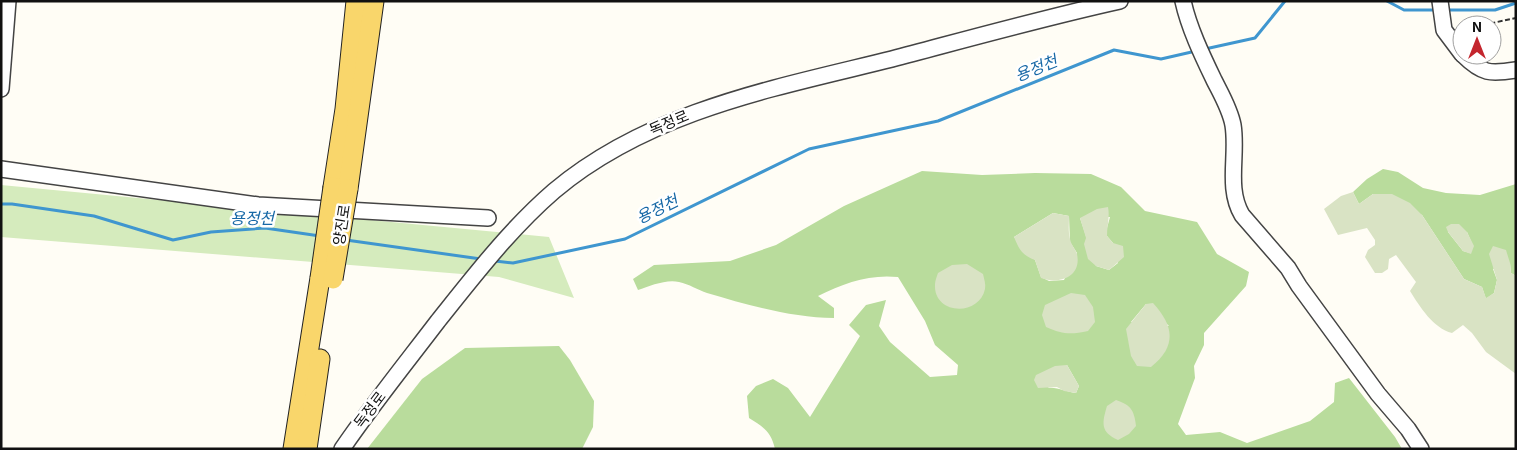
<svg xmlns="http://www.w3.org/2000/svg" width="1517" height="450" font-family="Georgia,'Noto Sans KR',serif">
<rect width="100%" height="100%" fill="#fffdf5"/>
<path fill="#d5ebbd" d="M1 185 549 237 574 298 499 277 1 237Z"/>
<g fill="#b9dc9c" fill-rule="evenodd">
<path d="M1383 169 1398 172 1423 188 1446 193 1480 195 1516 184V276L1511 273 1510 263 1493 269 1497 280 1494 293 1486 299 1482 287 1464 279 1422 215 1373 194 1359 204 1353 192 1367 179ZM1448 232H1467L1473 246 1470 253 1463 251Z"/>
<path d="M922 171 982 175 1035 173 1091 174 1121 187 1145 211 1197 222 1217 254 1249 272 1246 286 1204 333V345L1194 366 1195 378 1178 424 1186 435 1220 432 1247 443 1310 421 1334 402 1335 383 1349 378 1395 437 1402 449H775C771 431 763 427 749 418L747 396 756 386 773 379 788 388 810 417 860 336 849 325 866 305 886 300 879 326 890 342 930 377 957 375 958 365 935 345 925 321 898 277C869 274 844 283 818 296L834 308V318C792 318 748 305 707 293 698 290 689 284 679 282 666 279 650 286 638 290L633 279 654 265 730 261 776 245 844 206ZM1053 213 1069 216 1070 242 1077 253 1064 280 1049 281 1041 277 1035 260 1014 237ZM1110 217 1107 228V236L1113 243 1118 263 1109 270 1096 266 1080 218ZM1146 304 1169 326 1131 322ZM1067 365 1079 386 1076 393C1066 392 1058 387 1048 388Z"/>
<path d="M559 346 570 360 594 401 593 427 582 449H367L422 379 465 348Z"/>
</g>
<g fill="#d9e3c4">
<path d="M1353 192 1359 204 1373 194H1392L1410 203 1422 215 1464 279 1482 287 1486 298 1494 293 1497 280 1489 254 1493 246 1506 250 1510 263 1511 273 1516 276V374L1486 352 1472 333 1463 325 1452 333C1433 328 1420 307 1410 291L1416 282 1396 255 1389 259 1388 269 1382 273H1375L1365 257 1368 250 1375 245V240L1367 228 1338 235 1324 209 1341 196Z"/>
<path d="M1108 207C1110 217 1107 225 1107 236L1113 243 1123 246 1124 257 1109 270 1096 266 1088 259 1084 244 1086 238 1080 218 1097 209Z"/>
<path d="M1053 213 1069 216C1069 224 1068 231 1070 239 1071 245 1075 248 1077 254 1082 277 1059 285 1041 278L1035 260C1022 255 1019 249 1014 237Z"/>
<path d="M1451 224H1459L1467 232 1474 246 1471 254 1463 251 1448 232 1446 227Z"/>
<path d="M967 264 983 274C984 279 986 284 985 289 979 317 933 315 935 284 935 281 937 276 938 273L952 265Z"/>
<path d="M1071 293 1085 295 1093 307 1095 322 1088 331C1070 335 1062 334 1046 327L1042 315 1045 305Z"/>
<path d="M1153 303C1174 326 1177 346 1151 367L1137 366 1131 356 1126 329 1146 304Z"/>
<path d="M1067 365 1079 386 1076 393 1064 391 1057 387 1038 388 1034 380 1036 375 1055 366Z"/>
<path d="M1116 400C1131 405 1134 410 1136 426L1129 434 1118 440C1100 432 1102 423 1107 406Z"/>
</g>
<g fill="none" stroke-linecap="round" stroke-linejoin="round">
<g stroke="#3f96cf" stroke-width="3">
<path d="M1387 1 1404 10H1436"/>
<path d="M1445 10H1495L1516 3"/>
<path d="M1205 49 1255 38 1285 1"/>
<path d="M1 204H12L94 216 173 240 211 232 265 228 320 236"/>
<path d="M346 240 481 259"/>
<path d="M495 261 513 263 625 239 809 149 938 121 1114 50 1161 59 1196 51"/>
</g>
<defs>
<g id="minor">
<path d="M1183 1C1189 28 1202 55 1214 80 1221 94 1230 109 1233 125 1238 155 1226 188 1242 215L1288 268 1299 286 1378 394 1408 429 1421 449"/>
<path d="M1440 1 1444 30 1462 54"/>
<path d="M1463 55C1482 74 1490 74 1516 70"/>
<path d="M1 89 8 1"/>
<path d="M1 169 258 205 488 218"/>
<path d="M342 449C372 405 406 363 438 321 474 276 510 229 554 191 649 111 775 88 892 59 968 39 1043 18 1120 1"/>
</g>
<g id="major">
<path d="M333 187 345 109 356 1"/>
<path d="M348 189 374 1"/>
<path d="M293 449 320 278"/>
<path d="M307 449 320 359"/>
</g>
</defs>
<use href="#minor" stroke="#444" stroke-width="18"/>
<use href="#major" stroke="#222" stroke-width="21"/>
<path stroke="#333" stroke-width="2" stroke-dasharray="5 2.5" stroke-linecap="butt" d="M1483 25 1516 18"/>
<use href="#minor" stroke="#fff" stroke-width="15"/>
<use href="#major" stroke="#f9d66b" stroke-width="19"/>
<defs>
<g id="major-bridge">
<path d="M320 278 333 187"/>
<path d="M333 279 348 189"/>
</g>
</defs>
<use href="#major-bridge" stroke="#222" stroke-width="21" stroke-linecap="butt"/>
<use href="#major-bridge" stroke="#f9d66b" stroke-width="19"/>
</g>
<g text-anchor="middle" stroke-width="5" stroke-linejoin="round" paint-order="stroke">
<g font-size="15" fill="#111" stroke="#fff">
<text transform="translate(669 123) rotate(-23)" y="5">독정로</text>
<text transform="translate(342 225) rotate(-81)" y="5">양진로</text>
<text transform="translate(370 410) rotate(-53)" y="5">독정로</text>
</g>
<g font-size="16" font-style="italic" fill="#1768a6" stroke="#fff">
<text transform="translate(1036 68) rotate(-22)" y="6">용정천</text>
<text transform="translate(657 209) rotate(-26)" y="6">용정천</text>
<text x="252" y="224">용정천</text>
</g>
</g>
<rect width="1517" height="450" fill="none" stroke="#111111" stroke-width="5"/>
<g transform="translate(1477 40)"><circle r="24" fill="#ffffff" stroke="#a0a0a0"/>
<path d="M0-4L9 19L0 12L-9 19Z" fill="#c4262e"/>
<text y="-8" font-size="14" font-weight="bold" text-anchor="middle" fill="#111111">N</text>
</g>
</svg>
